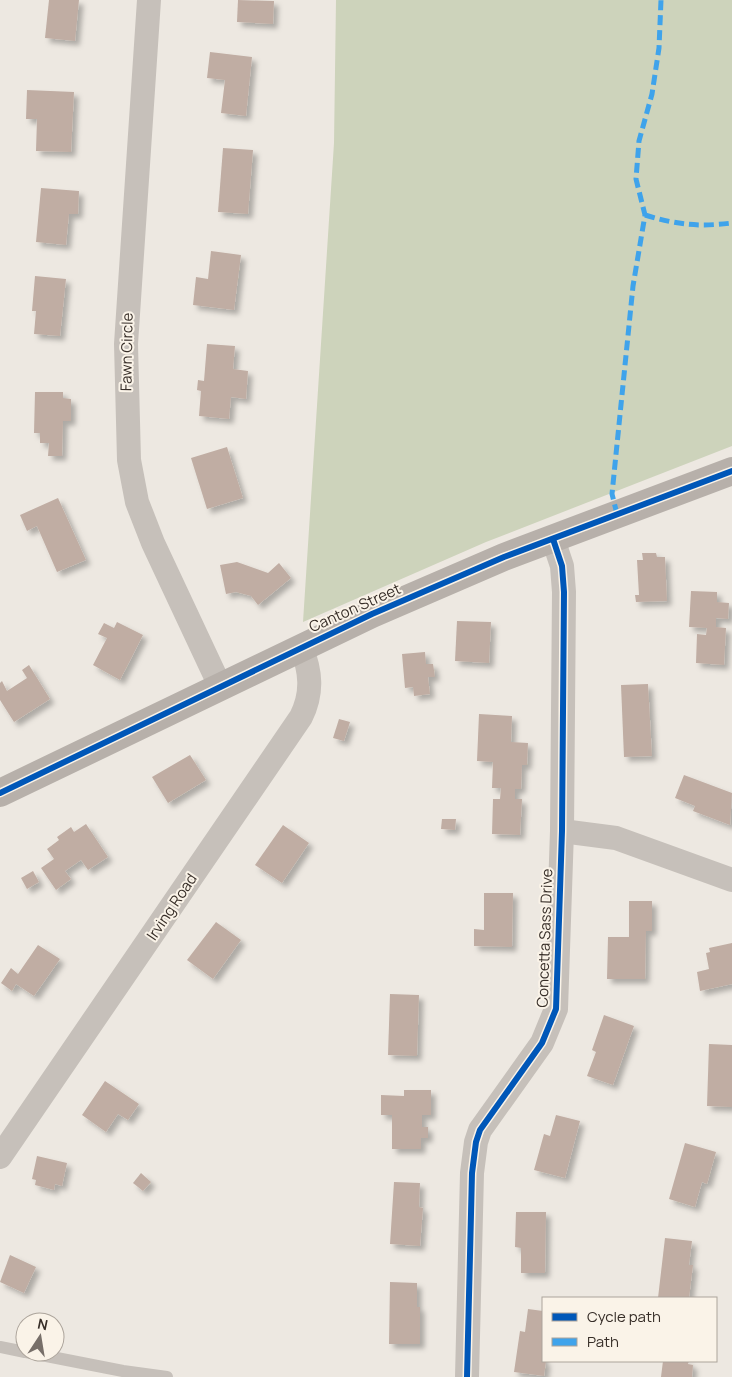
<svg xmlns="http://www.w3.org/2000/svg" width="732" height="1377" font-family="Manrope,sans-serif">
<defs>
<filter id="shadow"><feDropShadow dx="4.5" dy="4.5" stdDeviation="2.5" flood-color="#0004"/></filter>
</defs>
<rect width="100%" height="100%" fill="#ede8e1"/>
<path fill="#cdd3bb" d="M336 0H732V446L486 542 303 622 334 143Z"/>
<g fill="#c0ada3" filter="url(#shadow)">
<path d="M49 0H79L75 41 45 38Z"/>
<path d="M238 0 274 1 273 24 237 22Z"/>
<path d="M210 52 252 57 246 116 221 113 225 80 207 78Z"/>
<path d="M27 90 74 92 71 152 36 151 37 119H26Z"/>
<path d="M223 148 253 150 248 214 218 212Z"/>
<path d="M41 188 79 191 78 214H69L66 245 36 242Z"/>
<path d="M211 251 241 255 234 310 193 305 196 277 208 279Z"/>
<path d="M35 276 66 279 60 336 34 334 36 311H32Z"/>
<path d="M207 344 235 346 233 369 248 371 246 399 231 397 229 419 199 416 201 391 197 390 198 380 204 381Z"/>
<path d="M35 392H63V398L71 399V421H63L62 456H48L49 443H40V433H34Z"/>
<path d="M227 447 243 498 207 509 191 458Z"/>
<path d="M58 498 86 560 57 572 37 526 27 531 20 515Z"/>
<path d="M642 553H656L657 557H665L667 601 636 602 635 595H639L637 560H643Z"/>
<path d="M237 562 268 573 279 563 291 578 258 605 251 596 236 592 226 594 220 565Z"/>
<path d="M691 591 717 592V602L729 603 728 619 716 618V627L726 628 724 665 696 663 697 634 706 635 707 628 689 627Z"/>
<path d="M457 621 491 622 489 663 455 661Z"/>
<path d="M117 622 143 635 120 680 93 665 107 638 98 634 104 623 114 628Z"/>
<path d="M425 652 426 664H433L435 677H428L430 694 414 696 413 687 405 688 402 654Z"/>
<path d="M29 665 50 699 14 722 0 700V683L2 681 7 691 27 678 22 670Z"/>
<path d="M648 684 652 756 624 757 621 685Z"/>
<path d="M479 714 512 716 511 742 528 743 527 765H522L521 789H515V799H522L520 835 492 834 493 799H500L501 788H492L493 762 477 761Z"/>
<path d="M339 719 350 722 344 741 333 738Z"/>
<path d="M190 755 206 780 168 803 152 777Z"/>
<path d="M684 775 732 793 730 825 693 811 695 806 675 798Z"/>
<path d="M442 819H456L455 830 441 829Z"/>
<path d="M86 824 108 857 88 870 81 860 65 871 71 879 56 890 41 868 54 859 47 849 59 840 57 837 71 827 74 832Z"/>
<path d="M283 825 309 843 282 883 255 865Z"/>
<path d="M33 871 39 882 27 889 21 878Z"/>
<path d="M484 893H513L512 947 474 946V929L484 930Z"/>
<path d="M629 901H652V931H646L645 979H607L608 937H629Z"/>
<path d="M216 922 241 940 213 979 187 960Z"/>
<path d="M732 943V984L700 991 697 972 709 969 706 953 710 952 709 948Z"/>
<path d="M38 945 60 959 34 996 16 984 12 991 1 983 11 968 18 974Z"/>
<path d="M390 994 419 995 417 1056 388 1055Z"/>
<path d="M604 1015 634 1026 613 1085 587 1076 596 1052 592 1050Z"/>
<path d="M709 1044 732 1045V1107L707 1106Z"/>
<path d="M105 1081 139 1104 128 1120 118 1114 106 1132 82 1115Z"/>
<path d="M404 1090H431V1115H422V1127H428V1138H421V1149H392V1115H381V1095L404 1096Z"/>
<path d="M556 1115 580 1121 565 1178 534 1170 544 1134 550 1136Z"/>
<path d="M685 1143 716 1152 707 1184 702 1182 695 1207 669 1199Z"/>
<path d="M37 1156 67 1163 62 1186 55 1184 54 1190 35 1185 36 1180 32 1179Z"/>
<path d="M141 1173 151 1182 143 1191 133 1183Z"/>
<path d="M394 1182 420 1183 419 1207 423 1208 420 1246 390 1244Z"/>
<path d="M516 1212H546L545 1273H521V1248L515 1247Z"/>
<path d="M665 1238 692 1241 689 1265H693L689 1298H658Z"/>
<path d="M10 1255 36 1267 24 1293 0 1282Z"/>
<path d="M390 1282 417 1283V1307H420V1344H389Z"/>
<path d="M528 1309 543 1311V1361H546L544 1376 514 1372 520 1331 525 1332Z"/>
<path d="M663 1361H689L688 1364 693 1365 692 1377H661Z"/>
</g>
<g fill="none" stroke-linecap="round" stroke-linejoin="round">
<g stroke="#c6c0ba" stroke-width="12">
<path d="M0 1347 25 1352"/>
<path d="M26 1352 123 1371 167 1377"/>
</g>
<g stroke="#c6c0ba" stroke-width="24">
<path d="M149 0 126 344 129 460 137 502 153 543 220 686"/>
<path d="M562 831 616 838 732 880"/>
<path d="M0 1157 301 717C313 693 311 671 301 647"/>
<path d="M467 1377 472 1173 476 1142 480 1130 542 1043 556 1009 562 831 564 592 562 566 553 539"/>
</g>
<path stroke="#b7b0aa" stroke-width="28" d="M0 793 372 614 504 557 732 471"/>
<g stroke="#3fa3eb" stroke-width="5" stroke-dasharray="10 5" stroke-linecap="butt">
<path d="M645 215C678 225 698 227 732 223"/>
<path d="M617 514 612 494 633 286 645 215 636 179 639 141 652 94 659 48 661 0"/>
</g>
<defs>
<g id="cycleway">
<path d="M0 793 372 614 504 557 732 471"/>
<path d="M467 1377 472 1173 476 1142 480 1130 542 1043 556 1009 562 831 564 592 562 566 553 539"/>
</g>
</defs>
<use href="#cycleway" stroke="#faf3e8" stroke-width="9"/>
<use href="#cycleway" stroke="#0057b8" stroke-width="6"/>
</g>
<g text-anchor="middle" stroke-width="4" stroke-linejoin="round" paint-order="stroke">
<g font-size="15" fill="#372e28" stroke="#faf3e8">
<text transform="translate(127 352) rotate(-89)" y="5">Fawn Circle</text>
<text transform="translate(355 608) rotate(-24)" y="5">Canton Street</text>
<text transform="translate(172 907) rotate(-56)" y="5">Irving Road</text>
<text transform="translate(545 938) rotate(-88)" y="5">Concetta Sass Drive</text>
</g>
</g>
<rect x="542" y="1297" width="175" height="65" fill="#faf3e8" stroke="#aca49b"/>
<rect x="552" y="1313" width="25" height="8" fill="#0057b8" stroke="#aca49b"/>
<text x="587" y="1322" font-size="15" fill="#372e28">Cycle path</text>
<rect x="552" y="1338" width="25" height="8" fill="#3fa3eb" stroke="#aca49b"/>
<text x="587" y="1347" font-size="15" fill="#372e28">Path</text>
<g transform="translate(40 1337) rotate(12)"><circle r="24" fill="#faf3e8" stroke="#aca49b"/>
<path d="M0-4L9 19L0 12L-9 19Z" fill="#776f69"/>
<text y="-8" font-size="14" font-weight="bold" text-anchor="middle" fill="#372e28">N</text>
</g>
</svg>
